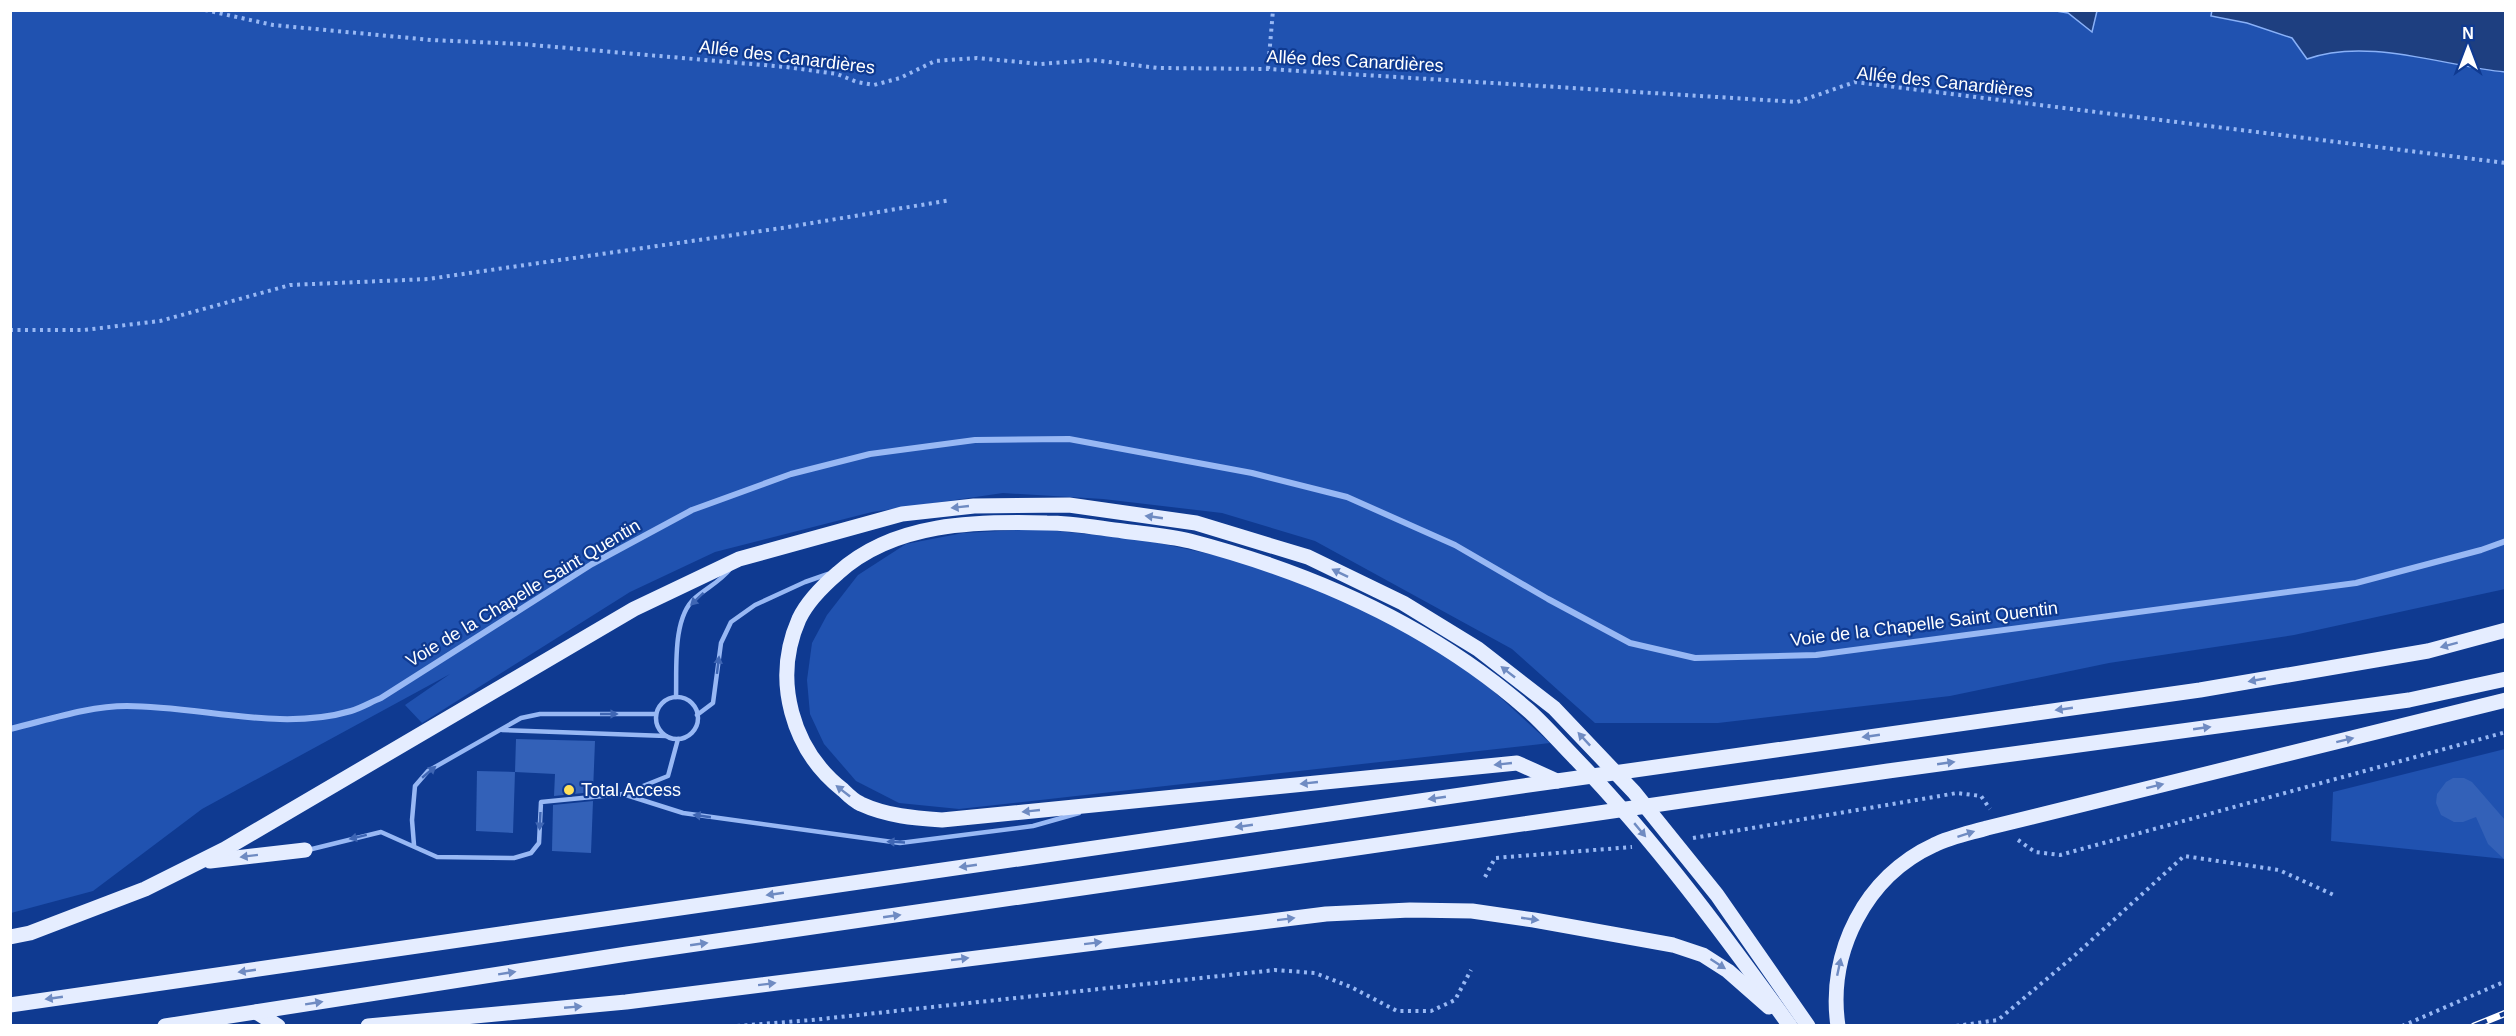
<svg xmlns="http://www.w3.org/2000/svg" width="2516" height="1036" font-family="Arial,sans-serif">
<rect width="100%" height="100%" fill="#0f3a91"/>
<g fill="#2052b0">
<path d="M11 11H2505V589L2294 635 2109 663 1950 696 1718 723H1595L1512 649 1315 541 1222 513 1103 499 1003 493 872 512 715 552 630 592 422 723 405 705 450 674 202 809 93 891 11 913Z"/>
<path d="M1038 529 1145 540 1242 561 1349 602 1440 651 1490 688 1550 743 959 809 899 803 856 781 824 744 810 714 807 680 812 643 827 615 858 575 906 544 963 533Z"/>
<path d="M2505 749V859L2331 841 2333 792Z"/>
</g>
<g fill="#1e3f80" stroke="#89b1f8" stroke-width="1.5">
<path d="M2212 10 2505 11V72C2444 66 2367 37 2307 59L2292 38 2247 23 2211 16Z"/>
<path d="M2056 11H2097L2092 32 2068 13Z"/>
</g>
<g fill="#3361b8">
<path d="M516 739 595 741 593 792 554 796 555 774 515 772Z"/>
<path d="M477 771 515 772 513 833 476 831Z"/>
<path d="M2453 778H2464L2472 782 2505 820V860L2488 844 2476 817 2463 822H2454L2441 815 2436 803 2437 794 2446 782Z"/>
<path d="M593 801 591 853 552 851 553 805Z"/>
</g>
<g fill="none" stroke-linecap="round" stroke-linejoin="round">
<g stroke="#98b8f4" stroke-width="4" stroke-dasharray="3 4.5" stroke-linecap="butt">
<path d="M205 10 273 25 431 40 521 44 786 67 837 74 857 82 874 85 900 78 935 61 977 58 1040 64 1093 60 1158 68 1268 69 1797 102 1855 82 2506 163"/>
<path d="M1268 69 1273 10"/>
<path d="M10 330H84L160 321 290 285 428 279 782 228 951 200"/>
<path d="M1693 838 1957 793 1981 796 1990 809"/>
<path d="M2018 840 2035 852 2060 855 2506 732"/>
<path d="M1485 877 1495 858 1632 847"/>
<path d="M737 1026 812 1020 1275 970 1315 973 1351 987 1397 1011H1431L1455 1000 1471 970"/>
<path d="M1956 1026 1998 1020 2074 956 2184 856 2279 870 2336 896"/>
<path d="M2402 1026 2506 981"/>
</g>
<g stroke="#98b8f4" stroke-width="4.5">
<path d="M676 697C677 669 672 618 695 598 708 587 721 581 731 568"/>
<circle cx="677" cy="718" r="21"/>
<path d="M697 715 713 703 721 643 731 622 755 605 805 582 828 574"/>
<path d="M502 730 666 736"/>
<path d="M623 794 668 776 678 739"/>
<path d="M414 845 412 820 415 786 428 771 521 718 540 714H656"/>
<path d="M308 850 381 832 437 857 514 858 531 853 539 843 541 802 623 794 683 813 900 843 1033 826 1079 813"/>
</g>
<path stroke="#98b8f4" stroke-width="6" d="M10 729C48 720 88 706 127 706 201 706 279 732 351 711 361 708 371 702 381 698L592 564 692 510 791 474 870 454 975 440 1069 439 1252 473 1347 497 1455 545 1548 599 1630 643 1695 658 1816 655 2356 583 2481 550 2506 541"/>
<g stroke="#e5edff" stroke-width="15">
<path d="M1557 781 1517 763 942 820C914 818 887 816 861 804 854 801 848 795 843 790 792 750 772 680 799 619 807 602 824 585 838 573 894 522 976 521 1047 523 1073 523 1098 528 1123 531 1145 534 1169 536 1190 541 1313 573 1432 626 1528 710 1545 725 1560 743 1576 759 1655 841 1723 933 1790 1026"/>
<path d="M210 861 305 850"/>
<path d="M10 937 30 933 145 889 225 849 634 609 739 559 902 514 974 506 1069 505 1196 523 1308 557 1403 603 1478 649 1554 708 1634 792 1717 895 1808 1026"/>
<path d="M10 1005 1557 781 2200 690 2428 651 2506 630"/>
<path d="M256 1012 278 1026"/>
<path d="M165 1026 627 954 1888 771 2409 700 2506 679"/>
<path d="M368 1026 626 1002 1326 914 1410 910 1472 911 1534 920 1673 945 1703 955 1728 971 1769 1007"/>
<path d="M1838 1026C1827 952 1866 876 1934 845 1950 837 1970 833 1987 828L2506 700"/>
</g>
<defs>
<path id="rail" d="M2474 1026 2506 1013"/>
</defs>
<use href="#rail" stroke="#fff" stroke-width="7"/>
<use href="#rail" stroke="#0f3a91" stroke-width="4.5" stroke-dasharray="14" stroke-linecap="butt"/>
</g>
<defs><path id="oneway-solid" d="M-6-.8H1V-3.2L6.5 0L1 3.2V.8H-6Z" transform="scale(1.5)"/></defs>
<g fill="#6f8bc2">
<use href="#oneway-solid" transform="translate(960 507) rotate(174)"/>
<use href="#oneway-solid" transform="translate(1154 517) rotate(-172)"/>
<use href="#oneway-solid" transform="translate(1340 573) rotate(-154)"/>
<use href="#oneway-solid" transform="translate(2449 645) rotate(165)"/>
<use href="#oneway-solid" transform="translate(1508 672) rotate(-142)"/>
<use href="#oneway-solid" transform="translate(2257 680) rotate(170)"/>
<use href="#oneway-solid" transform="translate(2064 709) rotate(172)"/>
<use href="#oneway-solid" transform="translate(2202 728) rotate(-8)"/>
<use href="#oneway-solid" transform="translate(1871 736) rotate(172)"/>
<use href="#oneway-solid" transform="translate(1584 739) rotate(-133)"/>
<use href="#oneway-solid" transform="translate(2345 740) rotate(-14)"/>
<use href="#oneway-solid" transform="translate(1946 763) rotate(-8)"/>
<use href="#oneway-solid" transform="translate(1503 764) rotate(174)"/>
<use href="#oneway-solid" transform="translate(1309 783) rotate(174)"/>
<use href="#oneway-solid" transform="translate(2155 786) rotate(-14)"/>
<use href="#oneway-solid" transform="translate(843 791) rotate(-142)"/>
<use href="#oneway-solid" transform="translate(1437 798) rotate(172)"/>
<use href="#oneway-solid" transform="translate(1031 811) rotate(174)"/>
<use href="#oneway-solid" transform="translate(1244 826) rotate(172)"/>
<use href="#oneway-solid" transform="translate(1640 830) rotate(50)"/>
<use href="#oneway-solid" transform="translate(1966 834) rotate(-18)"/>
<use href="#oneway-solid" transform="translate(249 856) rotate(173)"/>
<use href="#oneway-solid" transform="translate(968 866) rotate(172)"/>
<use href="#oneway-solid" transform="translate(775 894) rotate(172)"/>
<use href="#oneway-solid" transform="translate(892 916) rotate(-8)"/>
<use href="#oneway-solid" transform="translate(1286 919) rotate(-7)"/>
<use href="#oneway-solid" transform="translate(1530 919) rotate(8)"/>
<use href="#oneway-solid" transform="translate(1093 943) rotate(-7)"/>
<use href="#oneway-solid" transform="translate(699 944) rotate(-8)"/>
<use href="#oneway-solid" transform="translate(960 959) rotate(-7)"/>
<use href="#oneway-solid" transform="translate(1718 964) rotate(33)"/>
<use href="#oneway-solid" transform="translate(1839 967) rotate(-78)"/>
<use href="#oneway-solid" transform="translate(247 971) rotate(172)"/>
<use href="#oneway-solid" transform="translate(507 973) rotate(-9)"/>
<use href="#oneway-solid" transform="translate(767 984) rotate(-7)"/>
<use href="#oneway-solid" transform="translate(54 998) rotate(172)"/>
<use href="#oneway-solid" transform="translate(314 1003) rotate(-9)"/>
<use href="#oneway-solid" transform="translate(573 1007) rotate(-5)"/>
</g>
<g fill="#3f66b4">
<use href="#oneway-solid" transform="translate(697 599) rotate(136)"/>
<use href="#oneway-solid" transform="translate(718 665) rotate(-83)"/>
<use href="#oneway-solid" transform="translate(609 714)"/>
<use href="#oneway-solid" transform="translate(429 772) rotate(-40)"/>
<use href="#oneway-solid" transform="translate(702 816) rotate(-172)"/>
<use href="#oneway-solid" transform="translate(540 821) rotate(93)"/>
<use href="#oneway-solid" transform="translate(358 837) rotate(166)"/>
<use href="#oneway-solid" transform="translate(896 842) rotate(-177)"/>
</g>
<circle fill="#ffe05b" stroke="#0f3a91" stroke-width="2" cx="569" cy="790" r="6"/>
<g text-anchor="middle" stroke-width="4.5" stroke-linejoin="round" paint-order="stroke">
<g font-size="18" fill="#fff" stroke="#0f3a91">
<text transform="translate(787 57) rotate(7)" y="6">Allée des Canardières</text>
<text transform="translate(1355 61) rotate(3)" y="6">Allée des Canardières</text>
<text transform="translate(1945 82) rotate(6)" y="6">Allée des Canardières</text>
<text transform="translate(523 593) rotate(-31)" y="6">Voie de la Chapelle Saint Quentin</text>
<text transform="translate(1924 624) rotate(-7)" y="6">Voie de la Chapelle Saint Quentin</text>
</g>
<g font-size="18" fill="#fff" stroke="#0f3a91" text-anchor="start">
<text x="581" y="796">Total Access</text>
</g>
</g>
<rect width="2516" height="1036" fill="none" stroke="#ffffff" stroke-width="24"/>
<g transform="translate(2468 48)" stroke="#0f3a91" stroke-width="4.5" paint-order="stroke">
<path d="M0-4.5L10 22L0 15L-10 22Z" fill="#ffffff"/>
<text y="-9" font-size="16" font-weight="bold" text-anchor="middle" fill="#ffffff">N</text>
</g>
</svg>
